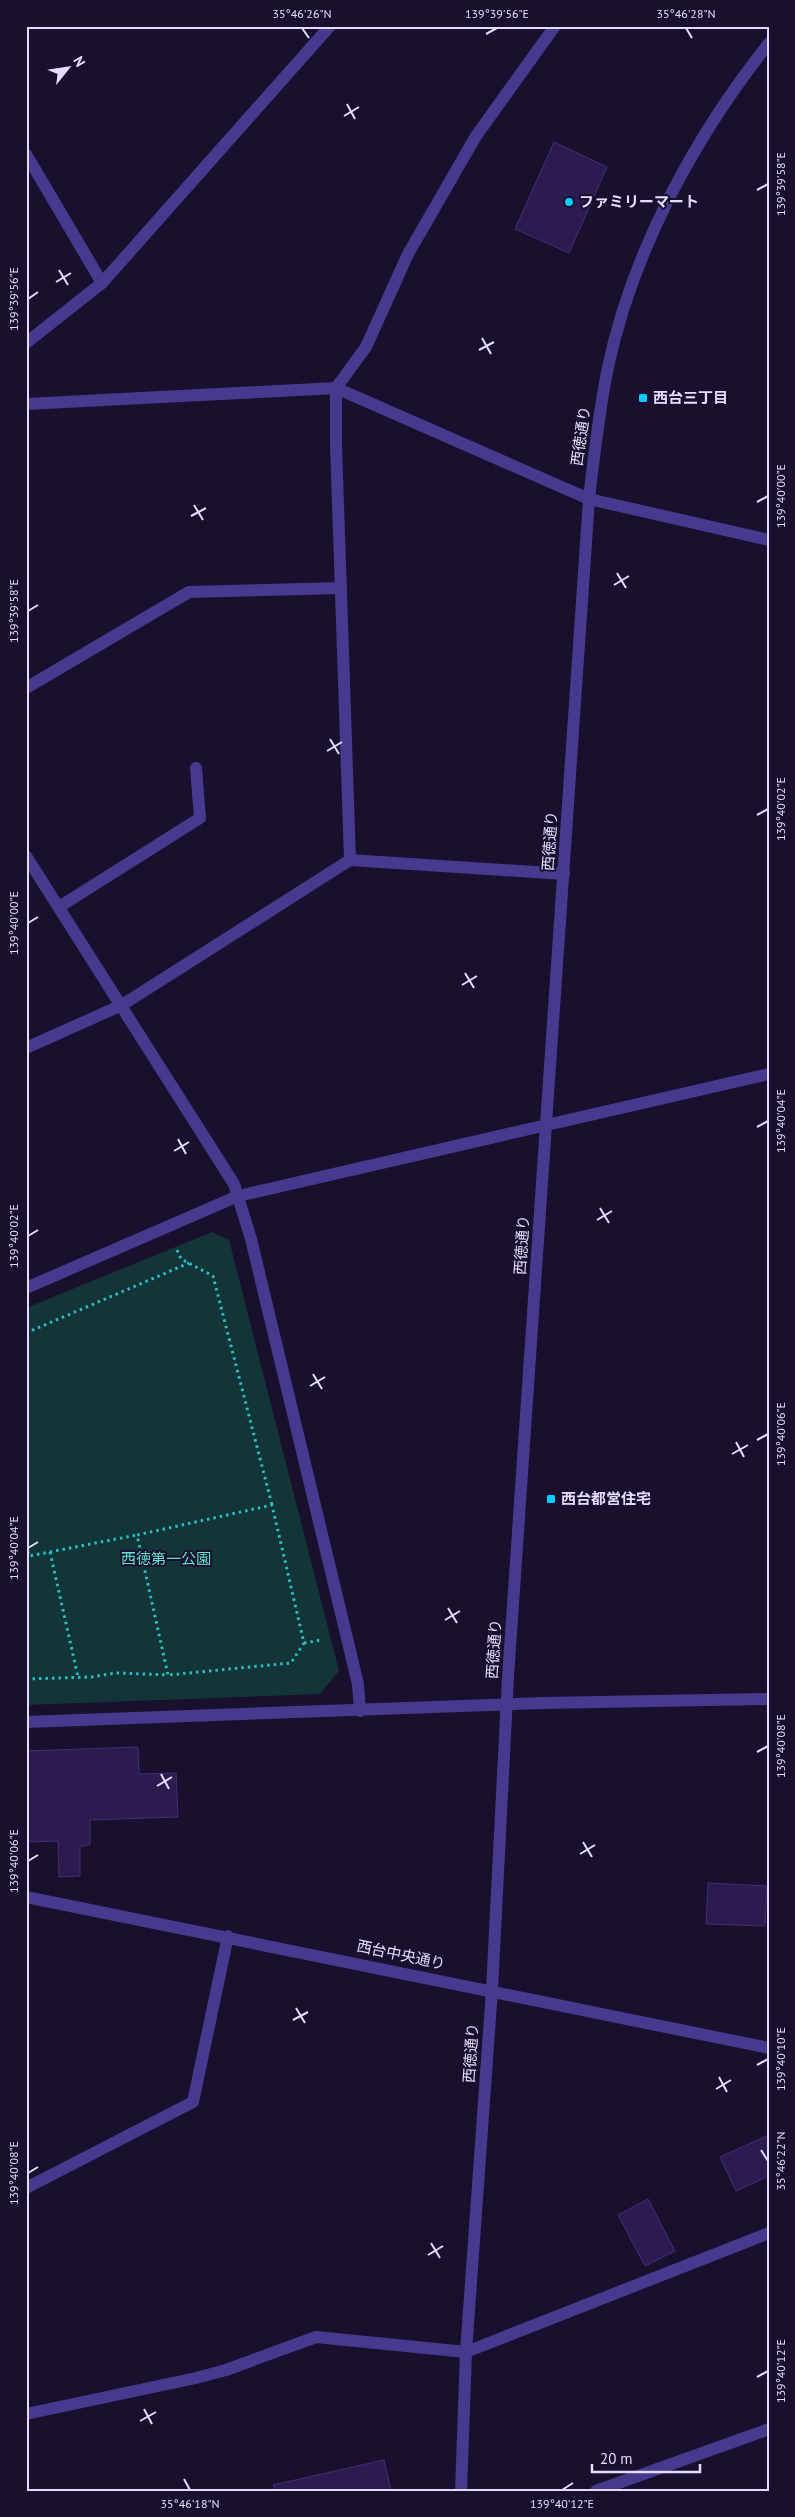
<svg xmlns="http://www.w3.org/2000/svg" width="795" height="2517" font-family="'PT Sans','Noto Sans JP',sans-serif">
<rect width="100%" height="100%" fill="#18102d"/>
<path fill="#133537" d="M212 1232 229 1240 339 1671 320 1694 26 1705V1308Z"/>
<g fill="#2b1b4f" stroke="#452c7c">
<path d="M554 142 607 167 569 253 515 229Z"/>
<path d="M138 1747 139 1774 176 1773 178 1817 90 1820V1845L80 1846V1876L59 1877 58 1841 26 1842V1751Z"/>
<path d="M708 1883 767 1886 765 1926 706 1924Z"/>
<path d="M769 2135V2176L736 2191 720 2157Z"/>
<path d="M648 2199 675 2251 645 2266 618 2215Z"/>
<path d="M384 2460 391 2491H275L273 2485Z"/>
</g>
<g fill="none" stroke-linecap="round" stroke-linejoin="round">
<g stroke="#2bbdc4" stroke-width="3" stroke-dasharray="2.5 4" stroke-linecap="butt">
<path d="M177 1250 181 1259 213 1276 272 1505"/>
<path d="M26 1333 189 1263"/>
<path d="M26 1545 29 1556 137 1535"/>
<path d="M50 1552 78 1677"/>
<path d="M304 1643 321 1640"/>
<path d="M26 1679 91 1677 116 1673 168 1675 137 1535 272 1505 304 1643 291 1663 168 1675"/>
</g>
<g stroke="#46398e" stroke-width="12">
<path d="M26 154 102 283"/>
<path d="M589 499 769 540"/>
<path d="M59 907 200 818 196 768"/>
</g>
<g stroke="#46398e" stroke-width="12">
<path d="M26 343 102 283 330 26"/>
<path d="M26 404 336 388 589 499"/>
<path d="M26 688 189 592 341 588"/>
<path d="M26 856 234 1184 251 1239 358 1684 360 1711"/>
<path d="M350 860 336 445V388L366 347 408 254 476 136 555 26"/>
<path d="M26 1048 122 1005 350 860 564 874"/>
<path d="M26 1288 238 1196 769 1074"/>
<path d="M26 1722 543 1703 769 1699"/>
<path d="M26 2188 193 2102 228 1936"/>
<path d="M26 2414 196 2378 226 2370 316 2337 466 2352 769 2233"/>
<path d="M596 2491 769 2429"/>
</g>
<g stroke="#46398e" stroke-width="12">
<path d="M26 1897 769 2048"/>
<path d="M461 2491 466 2352 492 1990 508 1677 589 499C594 455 599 411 608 367 633 250 695 136 769 43"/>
</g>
</g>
<path fill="none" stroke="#e4dcff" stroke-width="2" d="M302 28 309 38M686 28 692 38M486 34 497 28M347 104 355 119M344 116 359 107M757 190 768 184M59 270 68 285M56 282 71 273M28 299 38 292M482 338 491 354M479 350 494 342M757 502 768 496M194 505 203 520M191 516 206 508M617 573 626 588M614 585 629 576M28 611 38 605M330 739 339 754M327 751 342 742M757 815 768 809M28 923 38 917M465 973 474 988M462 985 477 976M757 1127 768 1121M178 1139 186 1154M174 1151 189 1142M600 1208 609 1223M597 1220 612 1211M28 1236 38 1230M313 1374 322 1389M310 1386 325 1377M757 1440 768 1434M736 1442 744 1457M732 1454 748 1445M28 1548 38 1542M448 1608 457 1623M445 1620 460 1611M757 1752 768 1746M161 1774 169 1789M157 1786 172 1777M583 1842 592 1857M580 1854 595 1845M28 1861 38 1855M296 2008 305 2023M293 2020 308 2012M757 2065 768 2059M719 2077 727 2092M716 2089 731 2080M761 2150 768 2161M28 2173 38 2167M431 2243 440 2258M428 2255 443 2246M757 2377 768 2371M144 2409 152 2424M140 2421 156 2412M184 2479 190 2490M562 2490 573 2483"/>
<g fill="#08cbff" stroke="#18102d" stroke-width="2">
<circle cx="569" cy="202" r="5"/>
<rect x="638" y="393" width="10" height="10" rx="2.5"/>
<rect x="546" y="1494" width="10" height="10" rx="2.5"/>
</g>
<g text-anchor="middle" stroke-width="4" stroke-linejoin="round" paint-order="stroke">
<g font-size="15" font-weight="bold" fill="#e4dcff" stroke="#18102d" text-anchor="start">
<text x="579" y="207">ファミリーマート</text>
<text x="653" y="403">西台三丁目</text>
<text x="561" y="1504">西台都営住宅</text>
</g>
<g font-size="15" fill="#e4dcff" stroke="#18102d">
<text transform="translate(581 436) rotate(-82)" y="5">西徳通り</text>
<text transform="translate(550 841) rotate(-86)" y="5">西徳通り</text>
<text transform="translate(522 1245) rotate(-86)" y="5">西徳通り</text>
<text transform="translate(494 1649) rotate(-86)" y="5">西徳通り</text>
<text transform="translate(401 1955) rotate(12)" y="5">西台中央通り</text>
<text transform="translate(471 2053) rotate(-86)" y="5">西徳通り</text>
</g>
<g font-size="15" fill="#61e6d3" stroke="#18102d">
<text x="166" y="1564">西徳第一公園</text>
</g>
</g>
<rect width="795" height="2517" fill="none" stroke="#18102d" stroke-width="55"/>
<g transform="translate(68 68) rotate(60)" stroke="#18102d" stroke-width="4" paint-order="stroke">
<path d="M0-4L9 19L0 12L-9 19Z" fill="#e4dcff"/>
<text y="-8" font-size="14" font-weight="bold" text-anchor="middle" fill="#e4dcff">N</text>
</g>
<path d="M592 2464v8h108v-8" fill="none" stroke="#e4dcff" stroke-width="2.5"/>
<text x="600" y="2464" font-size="15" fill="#e4dcff" stroke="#18102d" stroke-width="4" paint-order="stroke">20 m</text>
<rect x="28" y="28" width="740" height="2462" fill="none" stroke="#e4dcff" stroke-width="2"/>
<g font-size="12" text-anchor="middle" fill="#e4dcff">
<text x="302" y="18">35°46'26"N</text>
<text x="497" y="18">139°39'56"E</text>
<text x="686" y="18">35°46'28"N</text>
<text transform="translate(781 184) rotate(-90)" y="4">139°39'58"E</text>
<text transform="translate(14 299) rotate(-90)" y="4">139°39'56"E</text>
<text transform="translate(781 496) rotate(-90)" y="4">139°40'00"E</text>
<text transform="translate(14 611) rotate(-90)" y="4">139°39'58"E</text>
<text transform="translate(781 809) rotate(-90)" y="4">139°40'02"E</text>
<text transform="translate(14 923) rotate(-90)" y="4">139°40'00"E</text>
<text transform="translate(781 1121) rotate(-90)" y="4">139°40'04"E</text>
<text transform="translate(14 1236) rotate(-90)" y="4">139°40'02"E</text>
<text transform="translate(781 1434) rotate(-90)" y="4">139°40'06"E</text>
<text transform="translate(14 1548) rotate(-90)" y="4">139°40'04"E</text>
<text transform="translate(781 1746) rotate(-90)" y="4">139°40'08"E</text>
<text transform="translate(14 1861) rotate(-90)" y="4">139°40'06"E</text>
<text transform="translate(781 2059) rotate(-90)" y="4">139°40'10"E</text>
<text transform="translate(781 2161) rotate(-90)" y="4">35°46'22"N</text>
<text transform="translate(14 2173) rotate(-90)" y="4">139°40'08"E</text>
<text transform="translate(781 2371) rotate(-90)" y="4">139°40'12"E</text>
<text x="190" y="2508">35°46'18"N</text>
<text x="562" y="2508">139°40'12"E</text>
</g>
</svg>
